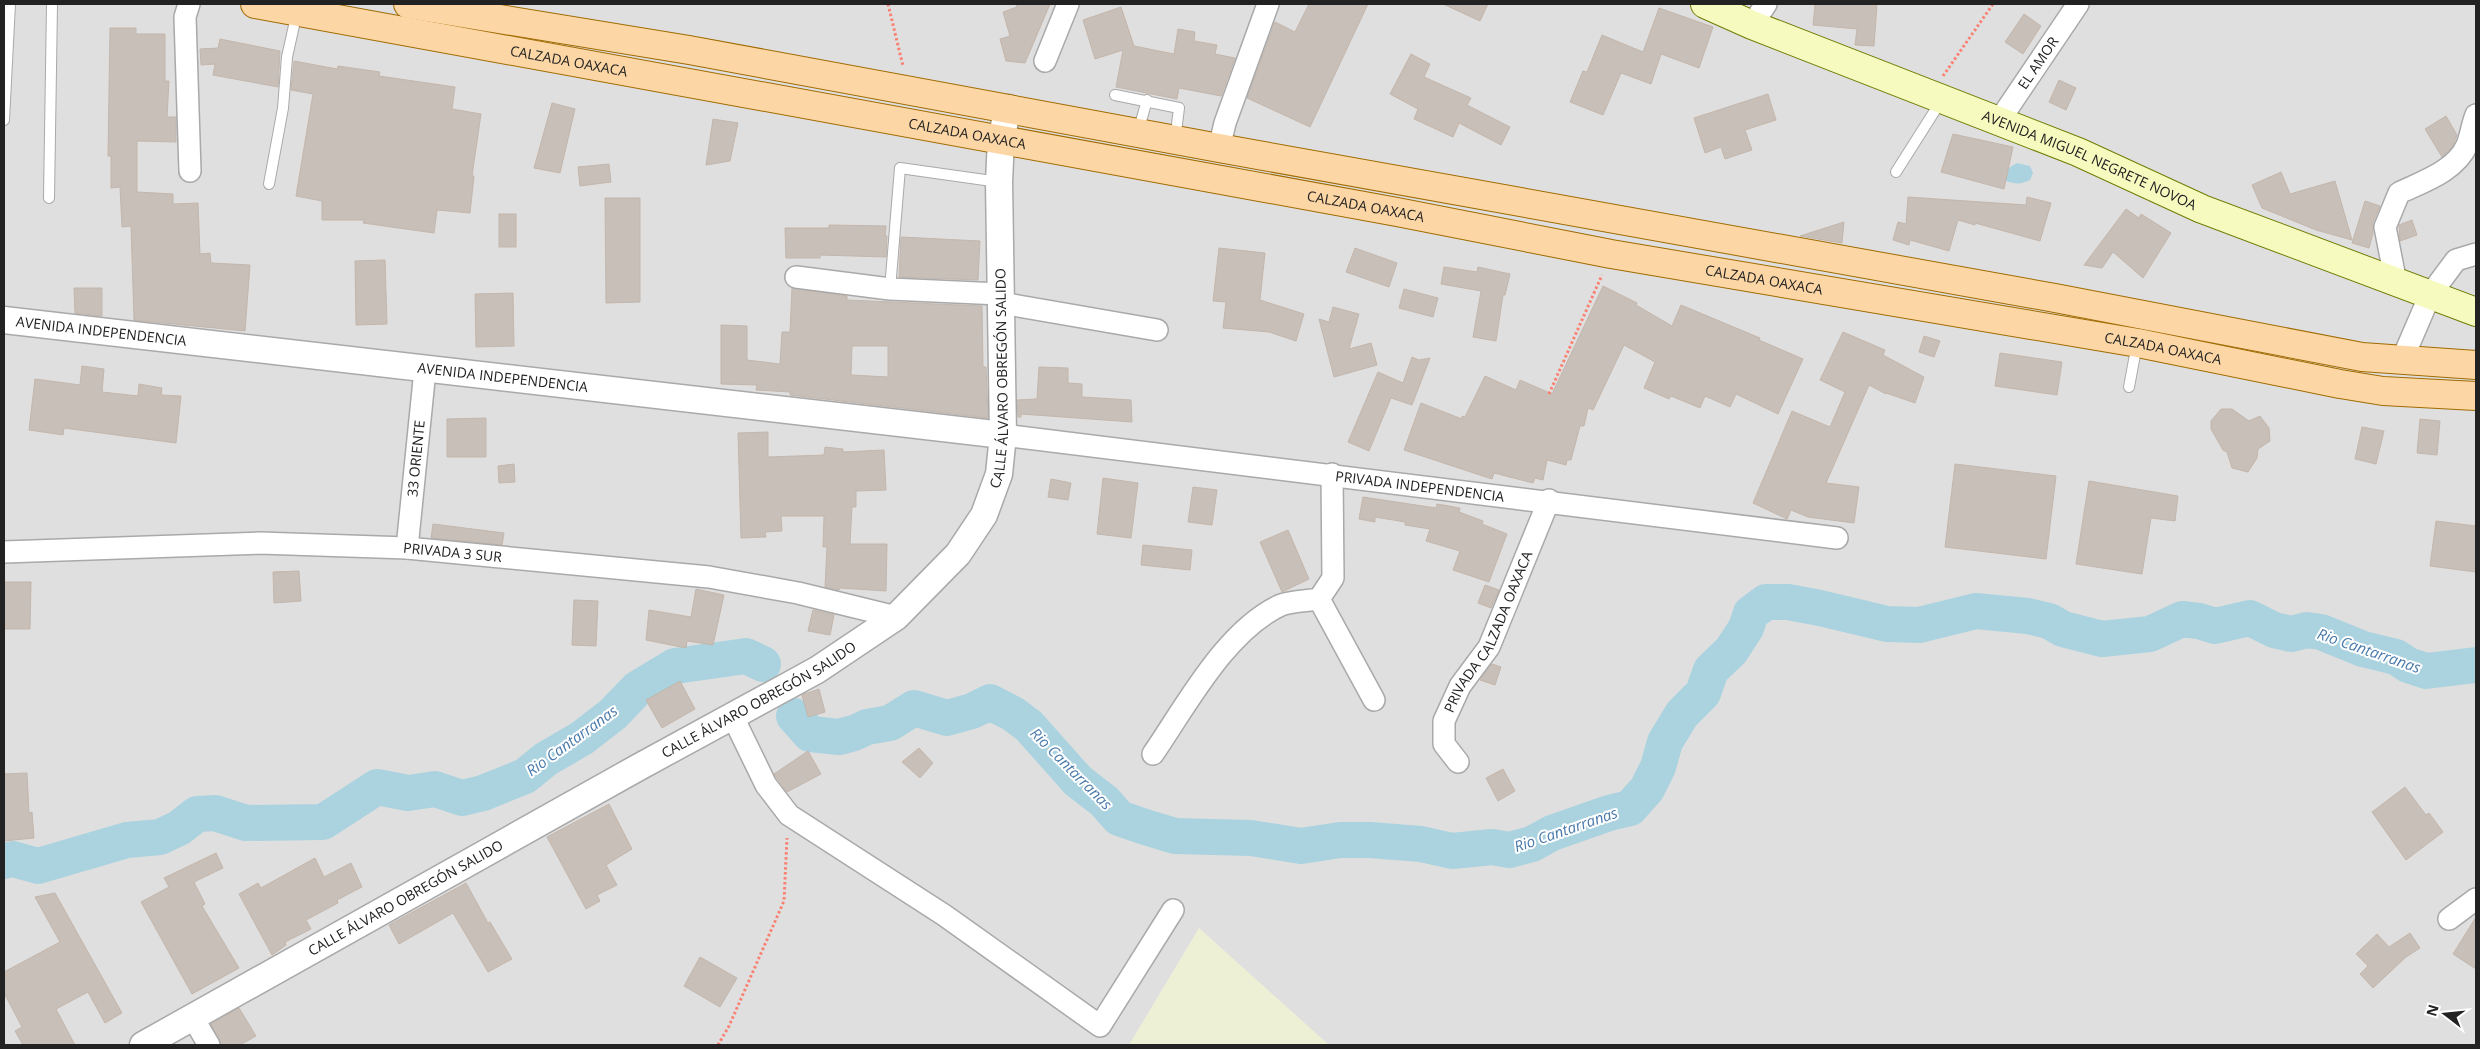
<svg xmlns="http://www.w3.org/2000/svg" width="2480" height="1049" font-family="'Open Sans',sans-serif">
<rect width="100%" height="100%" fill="#f2efe9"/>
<rect fill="#e0dfdf" x="4" y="4" width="2472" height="1041"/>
<path fill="#eef0d5" d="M1199 928 1329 1045H1129Z"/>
<path fill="#aad3df" d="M2017 163 2030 166 2033 173 2030 180C2020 185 2014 184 2004 180L2007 169Z"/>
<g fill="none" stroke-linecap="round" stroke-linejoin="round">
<g stroke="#aad3df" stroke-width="36">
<path d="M794 716 810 734 839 737 854 733 867 727 890 723 914 708 947 718 972 711 990 702 1013 714 1029 726 1078 781 1104 801 1119 818 1145 827 1175 836 1251 838 1301 846 1340 840H1370L1421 844 1452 851 1492 847 1509 850 1532 844 1552 833 1609 813 1630 808 1647 789 1658 767 1665 742 1682 714 1703 693 1711 670 1731 651 1746 628 1751 613 1766 602H1788L1820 608 1887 624 1919 625 1976 611 2028 616 2049 621 2063 629 2102 639 2150 634 2182 619 2199 621 2215 626 2250 618 2274 630 2291 634 2307 630 2321 632 2363 649 2396 657 2408 665 2426 671 2476 665"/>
<path d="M4 861 13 859 38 866 127 840 160 837 179 828 197 814 215 813 246 823 323 822 377 787 408 793 435 789 462 798 483 793 525 776 546 759 582 738 613 714 637 689 675 666 746 656 763 664"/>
</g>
</g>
<g fill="#c7bfb8" stroke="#c4b6ab" fill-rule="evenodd">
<path d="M1016 4H1050L1025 63 1006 61 1000 39 1010 36 1003 12 1017 7Z"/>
<path d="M1309 4H1368L1310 127 1247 98 1275 22 1295 32Z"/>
<path d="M1443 4H1488L1480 21Z"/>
<path d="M1815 4H1877L1874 46 1855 45 1857 29 1813 25Z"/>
<path d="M1121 7 1134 46 1174 54 1178 29 1195 32 1194 41 1217 45 1215 54 1235 58 1221 96 1179 88 1177 99 1116 87 1123 50 1095 59 1083 20Z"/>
<path d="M1659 8 1713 27 1699 68 1661 54 1651 84 1621 73 1603 115 1570 102 1583 71 1587 72 1602 35 1643 52Z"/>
<path d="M2024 14 2041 26 2023 54 2005 42Z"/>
<path d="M110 28H136V34H165V81H169L167 117H176V142L137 141V192L173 194V204L198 203 200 254 210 253 211 263 250 265 245 331 134 320 131 226 122 227 120 187 111 188V156H108Z"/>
<path d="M220 39 280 51 278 87 213 75 215 64 201 65 200 49 218 48Z"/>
<path d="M1411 54 1430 64 1424 77 1471 98 1467 105 1510 127 1501 145 1459 123 1453 137 1414 119 1418 109 1390 94Z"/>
<path d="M294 61 337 69 338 66 380 72 379 76 455 87 452 109 481 114 472 176H474L470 213 437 210 434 233 363 223 364 220H322V201L296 196 313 94 291 90Z"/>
<path d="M2059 80 2076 88 2066 110 2049 102Z"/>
<path d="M1768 94 1776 120 1745 130 1752 150 1725 159 1721 147 1705 153 1694 118Z"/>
<path d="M552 103 575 109 560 173 534 168Z"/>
<path d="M2446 116 2457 135 2452 147 2442 157 2425 129Z"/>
<path d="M713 119 738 123 730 161 706 165Z"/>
<path d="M1953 134 2013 147 2004 189 1941 172Z"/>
<path d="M609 164 611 182 580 186 578 167Z"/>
<path d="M2281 172 2290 194 2335 181 2352 240 2316 230 2262 208 2252 185Z"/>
<path d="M1908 197 2026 205 2027 197 2051 203 2040 241 1975 223V225L1958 220 1949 251 1910 240 1909 245 1893 240 1898 222 1906 224Z"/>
<path d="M605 198H640V302L606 303Z"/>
<path d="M2365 201 2380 206 2373 222V233L2369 248 2352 243Z"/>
<path d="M2126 209 2139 218 2141 214 2171 233 2143 278 2113 252 2102 268 2084 265Z"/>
<rect x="499" y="214" width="17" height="33"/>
<path d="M2412 220 2417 235 2400 241 2399 225Z"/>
<path d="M1844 222 1842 243 1800 236Z"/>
<path d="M829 225 886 226 885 236H887L886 257 820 255V258H786L785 228H829Z"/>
<path d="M901 237 980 241 978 280 899 277Z"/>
<path d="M1219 248 1265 253 1260 300 1304 314 1296 341 1269 332 1223 328 1226 302 1213 301Z"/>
<path d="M1355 248 1397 263 1389 287 1346 272Z"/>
<path d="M385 260 387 324 356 325 355 261Z"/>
<path d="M1444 267 1477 272 1478 267 1510 274 1505 295H1503L1496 341 1473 337 1481 291 1441 284Z"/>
<path d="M1603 286 1637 303 1636 305 1672 326 1681 305 1760 338 1759 340 1803 359 1778 414 1736 394 1730 407 1705 396 1700 408 1671 396 1669 399 1644 388 1655 362 1624 345 1593 410 1588 408 1584 426H1580L1571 460H1567L1566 465 1547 460 1543 480 1535 478 1533 483 1494 473 1492 479 1404 450 1421 403 1462 419V416L1465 417 1485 376 1516 390 1520 380 1552 394Z"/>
<path d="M74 288H102V316L75 313Z"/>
<path d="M792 288 847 296V300L982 306 983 367H986L988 418 790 395V392L756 390 757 385 721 384V325L747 326V360L780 364 782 332H790ZM852 346H888V377L851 375Z"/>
<path d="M1404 289 1438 298 1433 317 1399 308Z"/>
<path d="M513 293 514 346 476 347 475 294Z"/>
<path d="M1333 307 1359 314 1349 349 1371 343 1377 365 1334 377 1319 319 1329 322Z"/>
<path d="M1843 332 1885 350 1883 355 1924 377 1915 403 1886 393V394L1869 385 1826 483 1859 487 1854 523 1808 517 1791 510 1787 519 1753 503 1792 411 1830 427 1845 392 1820 380Z"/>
<path d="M1924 336 1940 341 1934 357 1919 352Z"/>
<path d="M2000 353 2062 362 2057 395 1995 386Z"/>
<path d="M1412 357 1419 360 1430 358 1412 405 1391 398 1369 451 1348 442 1378 372 1403 383Z"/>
<path d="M82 366 104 369 102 392 138 396 139 384 162 388 161 395 181 396 176 443 64 428 63 435 29 430 35 379 80 385Z"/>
<path d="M1039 367 1068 368V383L1082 384V397L1131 400 1132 422 1021 414V417H1018L1017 400 1037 399Z"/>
<path d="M2221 409H2232L2249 421 2260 416 2269 428 2270 441 2258 449 2257 458 2248 472 2232 468 2227 452 2223 450 2211 429V421Z"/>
<path d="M486 418V457H447V419Z"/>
<path d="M2420 419 2440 421 2437 455 2417 453Z"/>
<path d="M2362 427 2384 431 2376 464 2355 459Z"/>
<path d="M768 432V457L824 455 825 447 843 449V452L884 450 886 490 856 491V507H852L850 544H887L886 591 840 588 839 590 825 587 827 547H823L824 516H781L782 531 765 532 766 537 741 538 738 433Z"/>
<path d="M514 464 515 482 499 483 498 466Z"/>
<path d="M1955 464 2056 476 2046 559 1945 547Z"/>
<path d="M1103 478 1138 483 1131 538 1097 534Z"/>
<path d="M1051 479 1071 483 1068 500 1048 497Z"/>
<path d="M2089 481 2178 496 2175 521 2151 518 2142 574 2076 564Z"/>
<path d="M1193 487 1217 490 1212 525 1188 522Z"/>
<path d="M1363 497 1436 508 1437 504 1460 508 1459 512 1483 521 1482 524 1507 534 1489 582 1453 570 1460 551 1426 541 1430 529 1405 525V522L1375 517V522L1359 519Z"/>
<path d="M2436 521 2476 526V572L2430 566Z"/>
<path d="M433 524 504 533 502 545 431 538Z"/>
<path d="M1288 530 1309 579 1282 592 1260 542Z"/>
<path d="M1143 545 1192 550 1190 570 1141 565Z"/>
<path d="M299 571 301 601 274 603 273 572Z"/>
<path d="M4 582H31L30 629H4Z"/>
<path d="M1485 585 1499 590 1491 608 1478 603Z"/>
<path d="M696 589 724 595 713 645 687 641 686 648 646 640 649 610 691 617Z"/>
<path d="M574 600 598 601 596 646 572 645Z"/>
<path d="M813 610 834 615 830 635 808 631Z"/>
<path d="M1492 664 1501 667 1495 685 1480 680Z"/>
<path d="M680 681 695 709 662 728 646 700Z"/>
<path d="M819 689 825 712 808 717 802 695Z"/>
<path d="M919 748 933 763 920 778 902 762Z"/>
<path d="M808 751 821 774 787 792 774 774Z"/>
<path d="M1503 769 1515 791 1498 801 1486 778Z"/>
<path d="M27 773 29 813 32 812 34 838 4 841V774Z"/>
<path d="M2405 787 2426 815 2429 813 2443 832 2406 860 2372 812Z"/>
<path d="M609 804 632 849 606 865 617 885 597 895 600 901 586 909 547 837Z"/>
<path d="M216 853 223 868 194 882 205 904 202 906 239 968 192 994 141 902 169 887 164 878Z"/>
<path d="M315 858 324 877 351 863 362 887 337 900 338 903 306 920 311 929 285 942 286 945 272 955 239 894 258 883 261 888Z"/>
<path d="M466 883 488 923 490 922 512 959 488 972 453 913 399 944 389 925Z"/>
<path d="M55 893 122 1013 105 1023 88 992 56 1009 75 1045H23L15 1031 22 1027 4 993V972L60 942 35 897Z"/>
<path d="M2476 917V969L2453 954Z"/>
<path d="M2410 933 2420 948 2406 957 2373 988 2360 974 2368 966 2356 954 2377 934 2389 947Z"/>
<path d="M700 957 737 978 720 1007 684 986Z"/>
<path d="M239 1008 256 1036 240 1045H221L211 1024Z"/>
</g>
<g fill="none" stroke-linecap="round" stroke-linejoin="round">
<defs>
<g id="service">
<path d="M1115 95 1179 108 1175 140"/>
<path d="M4 120 10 4"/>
<path d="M1138 132 1147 100"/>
<path d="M1896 172 1941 101"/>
<path d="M269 184 283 108 287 57 297 12"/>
<path d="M49 198 52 4"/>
<path d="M890 289 900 168 999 182"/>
<path d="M2129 387 2137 344"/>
</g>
<g id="minor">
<path d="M189 4 185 17 190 171"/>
<path d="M1752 25 1766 4"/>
<path d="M1045 61 1068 4"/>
<path id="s1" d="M1999 121 2078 4"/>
<path d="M1219 148 1225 123 1268 4"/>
<path d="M796 277 890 289 1000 294"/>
<path d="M2396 283 2385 227 2399 193C2422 182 2456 171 2467 145 2471 135 2472 125 2476 115"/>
<path d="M1001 303 1157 330"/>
<path d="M2402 360 2430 295 2456 260 2476 254"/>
<path id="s2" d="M1003 435 1837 538"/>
<path id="s3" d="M407 548 425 370"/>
<path id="s4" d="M4 552 260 543 407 548 709 577 798 593 896 617"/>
<path d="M1319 599 1374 700"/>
<path d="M732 715 766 785 789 815 944 915 1100 1026 1173 910"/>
<path d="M1153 754C1186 706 1226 630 1281 605 1292 601 1307 601 1319 599L1333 578 1332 474"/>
<path id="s5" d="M1458 762 1444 744V721L1460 686 1489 647 1549 500"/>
<path d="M2449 919 2476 899"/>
<path d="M193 1018 209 1045"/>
</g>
<g id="tertiary">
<path id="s6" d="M4 320 1003 435"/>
<path id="s7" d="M143 1045 639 767 817 670 896 617 958 554 984 515 999 474 1003 435 999 182 1001 139 1008 108"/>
</g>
<g id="secondary">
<path id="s8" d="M1705 4 1752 25 2078 152 2202 209 2476 312"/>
</g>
<g id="primary">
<path id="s9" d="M255 4 1397 212 1611 254 2138 343 2340 384 2383 391 2476 396"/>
<path d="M408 4 689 50 1219 148 2055 298 2362 357 2476 365"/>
</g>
</defs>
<use href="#service" stroke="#a9a9a9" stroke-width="12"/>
<use href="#minor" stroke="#a9a9a9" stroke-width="24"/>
<use href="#tertiary" stroke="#a9a9a9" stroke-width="29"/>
<use href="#secondary" stroke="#707d05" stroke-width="30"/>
<use href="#primary" stroke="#a06b00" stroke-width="30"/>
<g stroke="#fa8072" stroke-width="3" stroke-dasharray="2.5 2.5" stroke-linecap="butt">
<path d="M888 4 903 66"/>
<path d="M1943 76 1993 4"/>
<path d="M1549 394 1602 275"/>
<path d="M718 1045 729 1026 784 901 787 838"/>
</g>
<use href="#service" stroke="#fff" stroke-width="10"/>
<use href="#minor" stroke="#fff" stroke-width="21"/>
<use href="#tertiary" stroke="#fff" stroke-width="26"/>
<use href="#secondary" stroke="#f7fabf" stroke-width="28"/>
<use href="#primary" stroke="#fcd6a4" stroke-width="28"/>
</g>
<g text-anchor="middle" stroke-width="4" stroke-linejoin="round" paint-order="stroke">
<g font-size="14" fill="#222" stroke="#fff">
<text dy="5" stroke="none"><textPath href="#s9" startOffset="319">CALZADA OAXACA</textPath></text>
<text dy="5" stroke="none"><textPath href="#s1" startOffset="70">EL AMOR</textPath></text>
<text dy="5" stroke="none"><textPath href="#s9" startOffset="724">CALZADA OAXACA</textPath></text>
<text dy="5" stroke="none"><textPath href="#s8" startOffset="415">AVENIDA MIGUEL NEGRETE NOVOA</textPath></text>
<text dy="5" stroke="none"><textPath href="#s9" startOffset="1129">CALZADA OAXACA</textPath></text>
<text dy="5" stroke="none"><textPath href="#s9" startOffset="1534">CALZADA OAXACA</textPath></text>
<text dy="5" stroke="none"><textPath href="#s6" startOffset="98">AVENIDA INDEPENDENCIA</textPath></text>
<text dy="5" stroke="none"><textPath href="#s9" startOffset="1939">CALZADA OAXACA</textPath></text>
<text dy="5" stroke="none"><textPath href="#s7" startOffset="1141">CALLE ÁLVARO OBREGÓN SALIDO</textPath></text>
<text dy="5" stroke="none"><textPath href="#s6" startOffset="502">AVENIDA INDEPENDENCIA</textPath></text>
<text dy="5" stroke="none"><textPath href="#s3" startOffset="90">33 ORIENTE</textPath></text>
<text dy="5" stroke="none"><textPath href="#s2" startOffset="420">PRIVADA INDEPENDENCIA</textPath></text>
<text dy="5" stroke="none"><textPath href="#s4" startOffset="449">PRIVADA 3 SUR</textPath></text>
<text dy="5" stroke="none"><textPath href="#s5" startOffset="146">PRIVADA CALZADA OAXACA</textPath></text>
<text dy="5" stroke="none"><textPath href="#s7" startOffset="706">CALLE ÁLVARO OBREGÓN SALIDO</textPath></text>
<text dy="5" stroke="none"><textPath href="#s7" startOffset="301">CALLE ÁLVARO OBREGÓN SALIDO</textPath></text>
</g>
<g font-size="15" font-style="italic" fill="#4a7aab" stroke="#fff">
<text transform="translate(2369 651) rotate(19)" y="5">Rio Cantarranas</text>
<text transform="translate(572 741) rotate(-36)" y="5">Rio Cantarranas</text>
<text transform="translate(1071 769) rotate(45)" y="5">Rio Cantarranas</text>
<text transform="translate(1566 830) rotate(-19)" y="5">Rio Cantarranas</text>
</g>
</g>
<rect width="2480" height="1049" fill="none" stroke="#222222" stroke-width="10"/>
<g transform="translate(2445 1014) rotate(286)" stroke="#ffffff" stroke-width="4" paint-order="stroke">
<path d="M0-4L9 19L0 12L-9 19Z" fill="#222222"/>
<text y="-8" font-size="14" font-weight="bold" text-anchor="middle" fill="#222222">N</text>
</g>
</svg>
